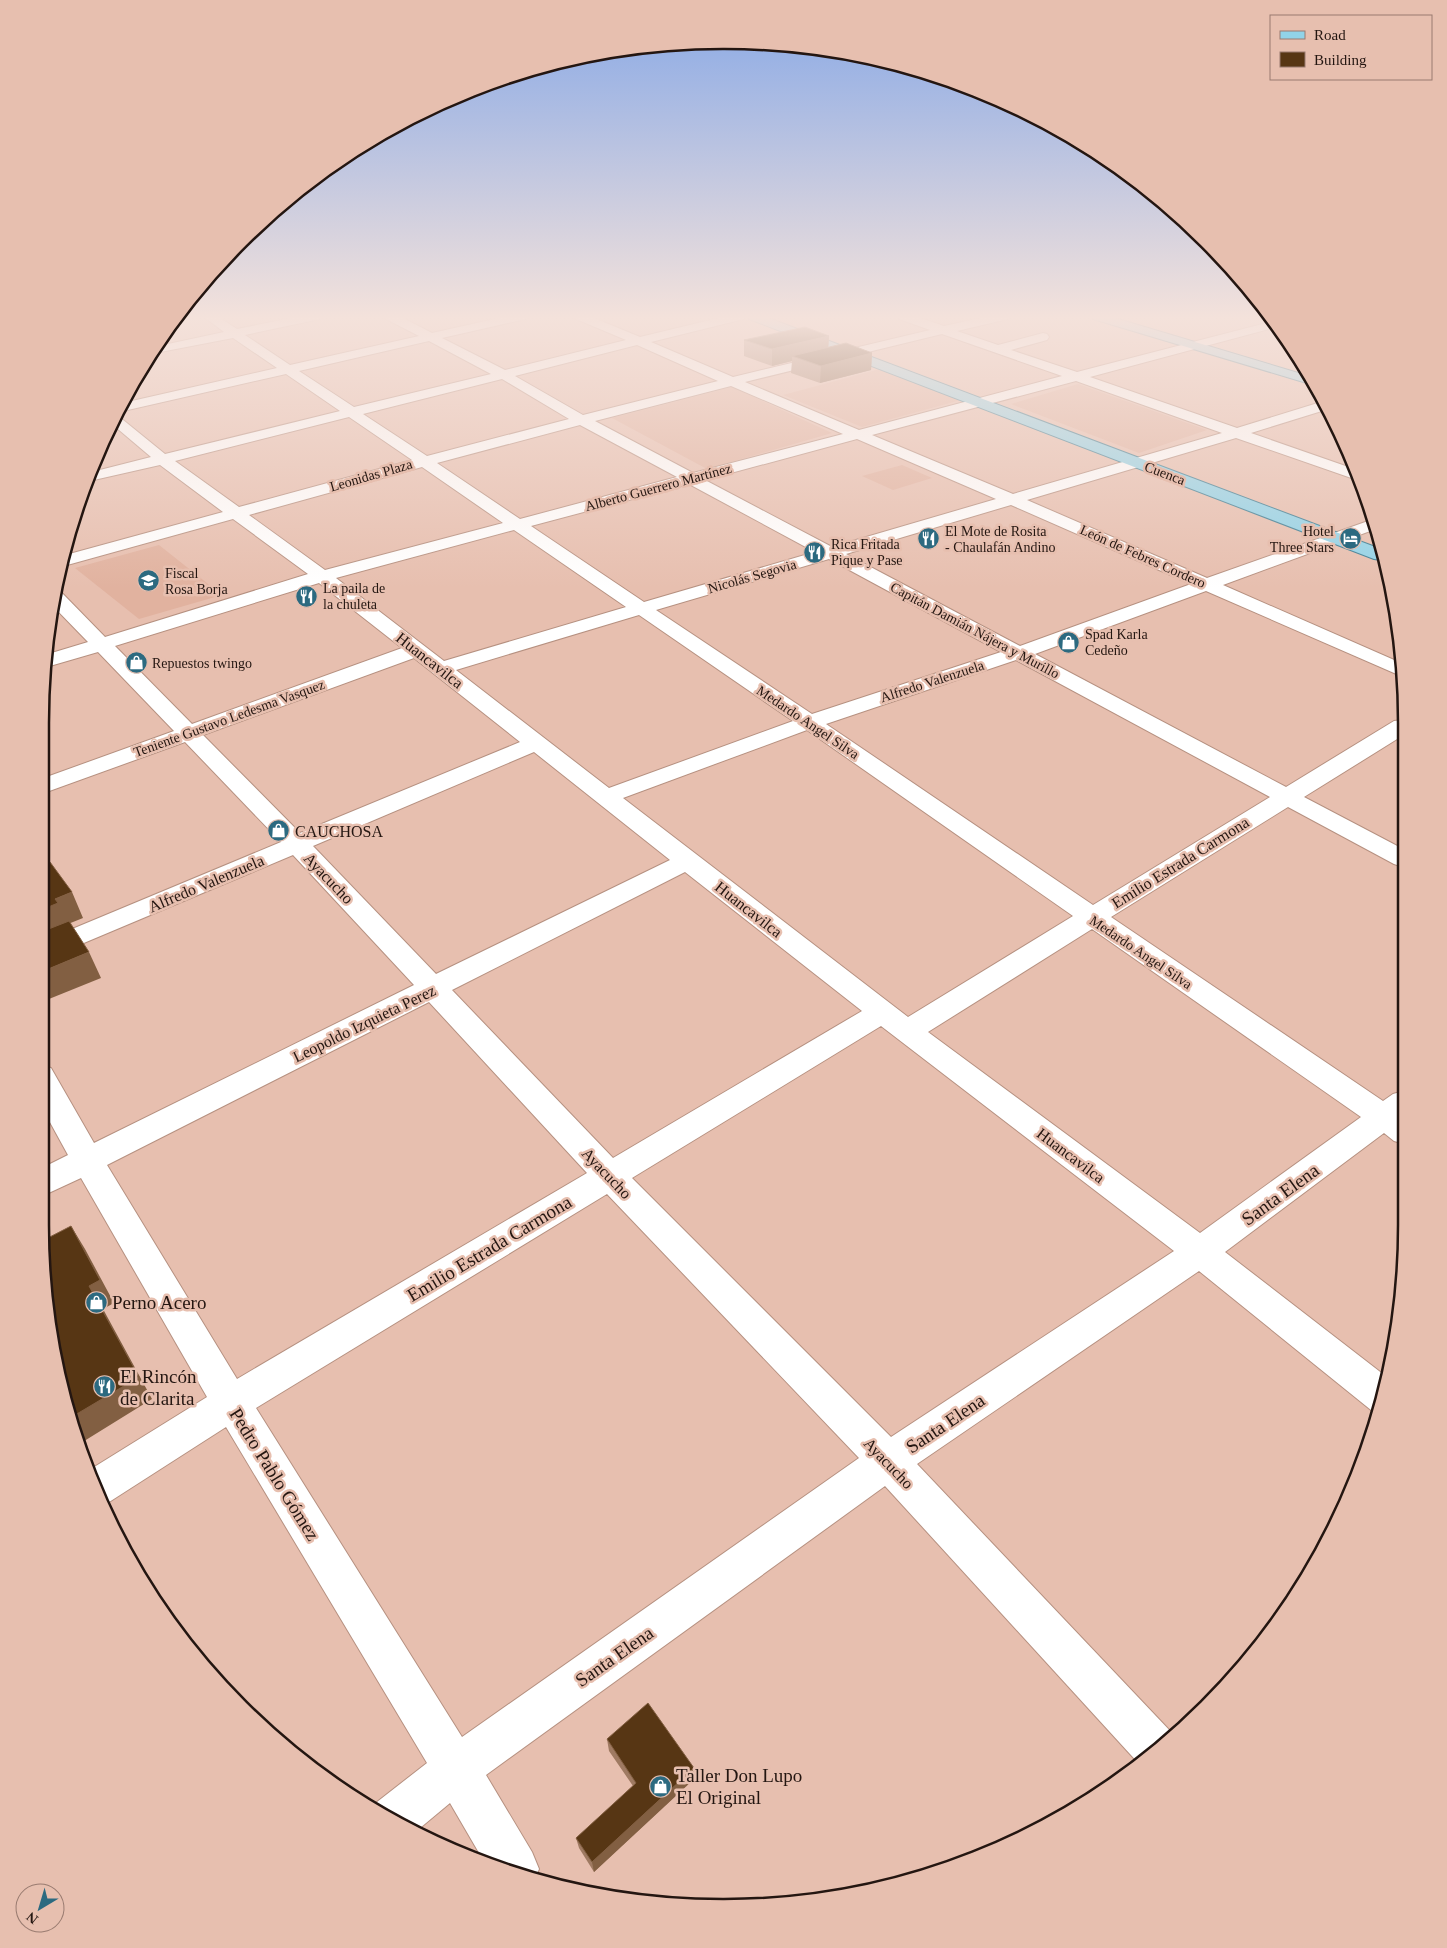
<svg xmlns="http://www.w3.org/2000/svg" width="1447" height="1948" font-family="Georgia,serif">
<rect width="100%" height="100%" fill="#e7bfaf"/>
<g fill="#e1b29f">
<path d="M880 369 961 400 862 427 783 395Z"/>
<path d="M1078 384 1207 430 1139 453 1011 404Z"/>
<path d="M732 387 832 433 707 469 612 418Z"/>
<path d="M902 465 932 478 893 490 862 476Z"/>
<path d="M159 545 222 595 139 619 75 568Z"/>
</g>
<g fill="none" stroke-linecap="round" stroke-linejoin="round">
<defs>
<path id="minor" d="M203 316H217L237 329 301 316H322L320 319 245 335 290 365 419 336 386 319 384 316H399L432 333 508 316H528L526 319 442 338 505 370 626 340 576 319 574 316H589L640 337 727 316H746L744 319 651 342 733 377 930 330 899 319 897 316H914L944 326 990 316H1010L1008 319 957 331 998 345 1043 333 1047 334 1049 337 1047 340 1011 350 1077 372 1274 321 1277 327 1090 377 1237 428 1321 402 1325 410 1251 433 1357 470 1360 481 1236 438 1027 500 1207 578 1371 520 1373 530 1223 585 1401 663V676L1206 591 1035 654 1286 787 1394 721 1402 720V736L1304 797 1403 849V867L1394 864 1288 807 1111 917 1383 1101 1393 1094 1404 1091 1405 1144 1394 1141 1384 1133 1225 1252 1388 1378 1384 1402 1379 1413 1371 1410 1199 1271 917 1464 1173 1734 1141 1766 885 1486 486 1775 532 1852 539 1869 536 1876 482 1858 450 1803 414 1833 375 1807 377 1802 427 1763 226 1427 106 1504 91 1469 207 1397 81 1178 40 1197V1169L68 1155 40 1104V1065L51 1068 94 1143 414 985 293 855 41 961V942L281 842 185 742 41 794V779L174 731 98 652 43 668 45 655 88 642 53 606 56 592 62 593 105 637 308 574 233 519 60 567 62 556 223 512 160 465 85 482 88 473 151 457 112 424 117 415 165 454 340 411 286 374 119 412 123 403 277 368 233 338 150 354 154 347 224 332ZM942 334 1062 376 859 430 745 382ZM429 341 491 374 354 407 299 371ZM637 345 718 381 583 415 515 376ZM502 379 569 419 427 456 363 414ZM1076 381 1222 433 1013 494 872 435ZM731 386 843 434 693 473 595 421ZM349 417 412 460 239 507 175 461ZM580 425 677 477 520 519 437 463ZM857 439 996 499 832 547 705 480ZM422 467 503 523 325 570 249 515ZM689 484 815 552 644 602 531 526ZM1011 505 1191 584 1020 646 846 554ZM514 530 626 607 444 661 336 578ZM829 559 1001 652 812 714 656 610ZM319 583 402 648 192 724 115 646ZM639 615 793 721 609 788 456 670ZM414 658 520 742 300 833 203 735ZM1016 660 1270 797 1093 905 826 724ZM807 730 1073 916 908 1017 623 798ZM534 752 670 860 436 974 313 846ZM685 872 862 1011 613 1158 452 990ZM1092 929 1361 1117 1200 1233 928 1032ZM429 1002 587 1173 237 1379 107 1165ZM881 1026 1174 1251 891 1437 632 1178ZM607 1194 859 1458 462 1737 256 1408Z"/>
<g id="major">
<path d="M747 316H763L1378 548 1381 560 1374 559 749 319Z"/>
<path d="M1091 316H1108L1305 375 1310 384 1093 319Z"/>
</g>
</defs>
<use href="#minor" stroke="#b69181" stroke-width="2"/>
<use href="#major" stroke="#3b7d93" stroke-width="2"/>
<use href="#minor" fill="#fff" fill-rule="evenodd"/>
<use href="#major" fill="#91d3e8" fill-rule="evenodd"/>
</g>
<g fill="#9f7a62">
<path d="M829 336 828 347 872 353 871 370 820 383 791 373 792 361 772 366 744 356V340Z"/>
<path d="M607 1739 694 1768V1779L594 1872 579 1848 576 1838 633 1786 609 1751Z"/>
</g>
<g fill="#825f42">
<path d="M829 336 828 352 792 356V361L772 366V349Z"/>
<path d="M872 353 871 370 820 383 821 366Z"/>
<path d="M72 892 83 918 68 924 41 940V910L55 899Z"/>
<path d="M89 952 101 978 44 1001 41 994V972Z"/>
<path d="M71 1226 85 1249 114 1303 103 1309 152 1399 81 1443 70 1418 89 1286Z"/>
<path d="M694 1768V1779L594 1872 592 1862Z"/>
</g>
<g fill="#573614" stroke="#825f42">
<path d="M805 327 829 336 772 349 744 340Z"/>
<path d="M846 343 872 353 821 366 792 356Z"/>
<path d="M50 862 72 892 55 899 58 903 41 910V866Z"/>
<path d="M69 921 89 952 41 972V932Z"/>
<path d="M71 1226 100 1280 89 1286 139 1377 70 1418 63 1402 42 1241Z"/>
<path d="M648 1703 694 1768 592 1862 576 1838 636 1783 607 1739Z"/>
</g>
<linearGradient id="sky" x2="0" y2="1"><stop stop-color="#87a8e6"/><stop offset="0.54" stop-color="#f4e2db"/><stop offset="1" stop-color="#f4e2db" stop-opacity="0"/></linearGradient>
<rect width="1447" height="588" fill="url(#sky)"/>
<defs>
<symbol id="restaurant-disc" viewBox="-11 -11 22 22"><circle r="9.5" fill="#2c6a80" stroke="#e7bfaf"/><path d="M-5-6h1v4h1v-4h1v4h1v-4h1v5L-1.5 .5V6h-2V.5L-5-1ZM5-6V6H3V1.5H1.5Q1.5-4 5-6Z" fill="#fff"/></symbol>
<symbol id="hotel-disc" viewBox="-11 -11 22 22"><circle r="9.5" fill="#2c6a80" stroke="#e7bfaf"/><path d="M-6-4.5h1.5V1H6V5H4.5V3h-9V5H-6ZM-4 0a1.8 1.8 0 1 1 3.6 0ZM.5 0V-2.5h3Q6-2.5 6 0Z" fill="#fff"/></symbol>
<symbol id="school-disc" viewBox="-11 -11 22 22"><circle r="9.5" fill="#2c6a80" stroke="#e7bfaf"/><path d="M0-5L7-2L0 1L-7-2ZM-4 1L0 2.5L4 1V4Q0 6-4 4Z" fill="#fff"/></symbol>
<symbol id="shop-disc" viewBox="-11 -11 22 22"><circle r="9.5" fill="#2c6a80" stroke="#e7bfaf"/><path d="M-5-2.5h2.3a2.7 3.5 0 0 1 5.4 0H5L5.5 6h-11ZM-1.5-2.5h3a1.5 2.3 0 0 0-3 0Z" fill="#fff"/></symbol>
</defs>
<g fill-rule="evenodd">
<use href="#restaurant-disc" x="916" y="526" width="25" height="25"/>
<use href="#hotel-disc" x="1338" y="526" width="25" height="25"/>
<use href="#restaurant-disc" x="802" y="540" width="25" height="25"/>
<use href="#school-disc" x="136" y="568" width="25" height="25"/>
<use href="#restaurant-disc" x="294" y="584" width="25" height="25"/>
<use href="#shop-disc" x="1056" y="630" width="25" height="25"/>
<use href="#shop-disc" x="124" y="650" width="25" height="25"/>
<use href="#shop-disc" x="266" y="818" width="25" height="25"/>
<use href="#shop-disc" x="84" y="1290" width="25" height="25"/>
<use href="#restaurant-disc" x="92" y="1374" width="25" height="25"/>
<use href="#shop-disc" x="648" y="1774" width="25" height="25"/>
</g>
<g text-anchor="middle" stroke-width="5" stroke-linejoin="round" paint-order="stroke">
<g font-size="14" fill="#241611" stroke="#e7bfaf">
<text transform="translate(1165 473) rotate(21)" y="5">Cuenca</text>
<text transform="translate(371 475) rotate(-16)" y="5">Leonidas Plaza</text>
<text transform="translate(658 487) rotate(-15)" y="5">Alberto Guerrero Martínez</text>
<text transform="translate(1143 556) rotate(24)" y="5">León de Febres Cordero</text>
<text transform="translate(752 576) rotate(-16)" y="5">Nicolás Segovia</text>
<text transform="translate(975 630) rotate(28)" y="5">Capitán Damián Nájera y Murillo</text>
<text transform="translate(932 681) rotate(-18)" y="5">Alfredo Valenzuela</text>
<text transform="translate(229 718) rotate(-20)" y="5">Teniente Gustavo Ledesma Vasquez</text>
<text transform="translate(808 722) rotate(34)" y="5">Medardo Angel Silva</text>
<text transform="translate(1141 952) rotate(34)" y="5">Medardo Angel Silva</text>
</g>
<g font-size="14" fill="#241611" stroke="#e7bfaf" text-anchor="start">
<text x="945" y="536">El Mote de Rosita<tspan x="945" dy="16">- Chaulafán Andino</tspan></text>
<text x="1334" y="536" text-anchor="end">Hotel<tspan x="1334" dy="16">Three Stars</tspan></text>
<text x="831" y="549">Rica Fritada<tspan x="831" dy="16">Pique y Pase</tspan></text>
<text x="165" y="578">Fiscal<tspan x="165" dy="16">Rosa Borja</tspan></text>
<text x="323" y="593">La paila de<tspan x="323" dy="16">la chuleta</tspan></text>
<text x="1085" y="639">Spad Karla<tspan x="1085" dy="16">Cedeño</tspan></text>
<text x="152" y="668">Repuestos twingo</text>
</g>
<g font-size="16" fill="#241611" stroke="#e7bfaf">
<text transform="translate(430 660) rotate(38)" y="6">Huancavilca</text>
<text transform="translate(1180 862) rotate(-32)" y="6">Emilio Estrada Carmona</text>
<text transform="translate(329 878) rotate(46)" y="6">Ayacucho</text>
<text transform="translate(206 883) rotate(-23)" y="6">Alfredo Valenzuela</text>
<text transform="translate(749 909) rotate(38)" y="6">Huancavilca</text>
<text transform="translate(364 1023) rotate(-26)" y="6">Leopoldo Izquieta Perez</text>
<text transform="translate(1071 1155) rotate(37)" y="6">Huancavilca</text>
<text transform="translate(607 1173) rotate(46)" y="6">Ayacucho</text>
<text transform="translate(889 1463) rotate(46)" y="6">Ayacucho</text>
</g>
<g font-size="16" fill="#241611" stroke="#e7bfaf" text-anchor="start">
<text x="295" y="837">CAUCHOSA</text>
</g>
<g font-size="19" fill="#241611" stroke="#e7bfaf">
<text transform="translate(1280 1194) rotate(-36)" y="7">Santa Elena</text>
<text transform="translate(489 1248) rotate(-31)" y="7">Emilio Estrada Carmona</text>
<text transform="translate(945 1423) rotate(-34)" y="7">Santa Elena</text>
<text transform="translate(275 1474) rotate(58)" y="7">Pedro Pablo Gómez</text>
<text transform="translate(614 1656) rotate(-35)" y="7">Santa Elena</text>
</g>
<g font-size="19" fill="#241611" stroke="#e7bfaf" text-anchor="start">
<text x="112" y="1309">Perno Acero</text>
<text x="120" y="1383">El Rincón<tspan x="120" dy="22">de Clarita</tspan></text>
<text x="676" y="1782">Taller Don Lupo<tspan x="676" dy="22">El Original</tspan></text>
</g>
</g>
<path d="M0 0H1447V1948H0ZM723 49H724A674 674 0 0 1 1398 723V1225A674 674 0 0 1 724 1899H723A674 674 0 0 1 49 1225V723A674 674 0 0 1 723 49Z" fill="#e7bfaf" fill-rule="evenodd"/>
<path fill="none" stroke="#241611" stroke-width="2.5" d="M723 49H724A674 674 0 0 1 1398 723V1225A674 674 0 0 1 724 1899H723A674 674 0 0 1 49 1225V723A674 674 0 0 1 723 49Z"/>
<rect x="1270" y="15" width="162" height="65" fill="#e7bfaf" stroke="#997b70"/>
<rect x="1280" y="31" width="25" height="8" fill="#91d3e8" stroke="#997b70"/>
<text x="1314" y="40" font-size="15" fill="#241611">Road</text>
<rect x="1280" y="52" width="25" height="15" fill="#573614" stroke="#997b70"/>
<text x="1314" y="65" font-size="15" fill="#241611">Building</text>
<g transform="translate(40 1908) rotate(218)"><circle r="24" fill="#e7bfaf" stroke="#997b70"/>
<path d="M0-4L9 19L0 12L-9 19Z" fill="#2c6a80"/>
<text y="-8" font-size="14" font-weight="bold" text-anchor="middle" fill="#241611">N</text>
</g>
</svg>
